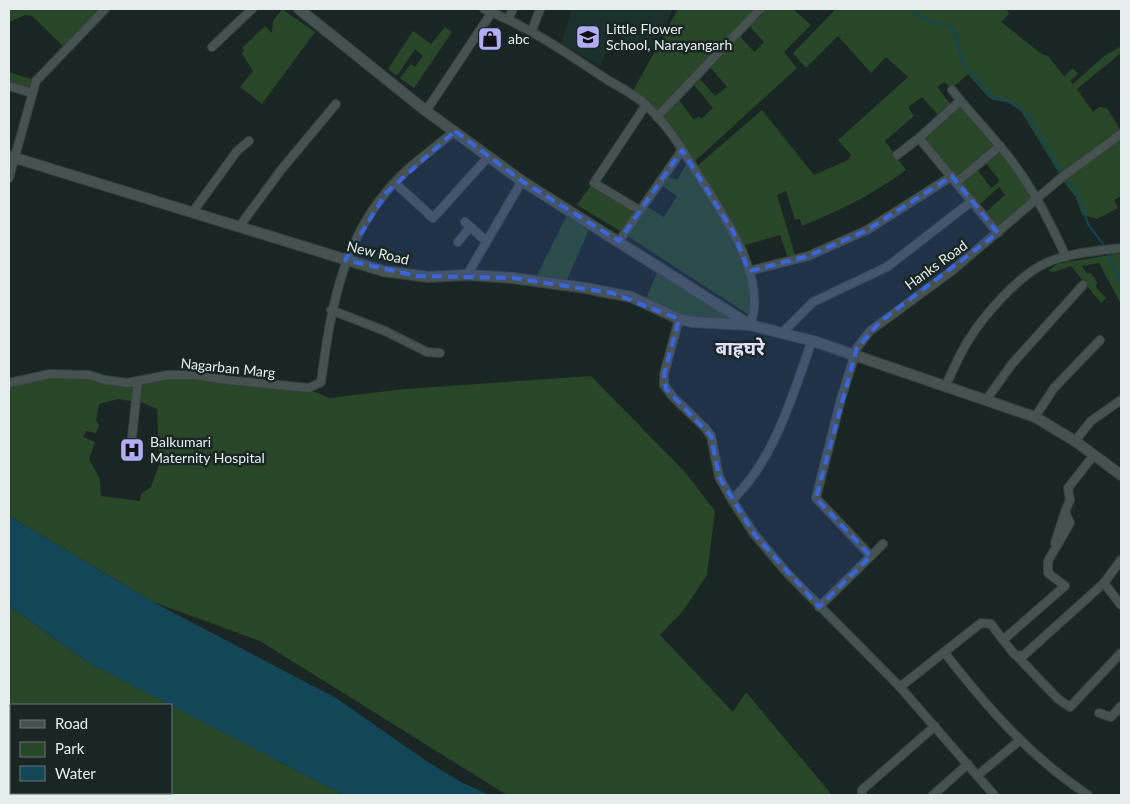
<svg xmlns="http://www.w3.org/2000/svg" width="1130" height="804" font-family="Lato,'Noto Sans Devanagari',sans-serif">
<rect width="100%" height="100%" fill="#192624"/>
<path fill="#1c312e" d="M572 9H673L654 48 641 52 615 32 600 66 561 43Z"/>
<g fill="#284628" fill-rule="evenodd">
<path d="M9 9H102L64 47 32 16 25 15 9 22Z"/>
<path d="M282 9 315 32 262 104 240 87 253 71 242 54 244 49 242 48 265 26 272 33 273 21Z"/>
<path d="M678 9H757L657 112 633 91Z"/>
<path d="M765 9H793L811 25 784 52 797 68 694 162 663 119 664 114 678 99 694 120 699 116 701 119 713 108 694 85 700 79 715 96 727 87 710 67 739 35 754 52 764 42 749 26Z"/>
<path d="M836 9H1007L1009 14 1001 22 1042 54 1048 56 1064 76 1073 68 1078 74 1070 81 1073 84 1104 56 1121 46V53L1077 89 1093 112 1099 107 1107 108 1120 129 1060 175 1021 111 1007 102 993 100 988 97 968 74 951 89 945 82 937 87 952 106 939 116 922 97 908 107 914 116 885 141 906 170C872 195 841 210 802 226L800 219 795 220 786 191 777 195 795 255 788 258 780 235 742 246 697 166 762 110 814 175 848 160 851 155 838 140 908 77 886 57 871 73 838 36 806 68 793 53Z"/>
<path d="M445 27 452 32 414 88 400 78 411 64 415 67 423 56 415 49 397 76 388 69 413 31 431 44Z"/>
<path d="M9 72 34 80 30 88 9 83Z"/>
<path d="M961 106 998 144 957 178 922 138Z"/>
<path d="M1121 138V196L1114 200 1118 208 1097 219 1082 215 1076 197 1063 181Z"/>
<path d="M998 151H1006L1039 194 998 227 986 212 1005 195 999 187 979 205 961 183 977 169 991 188 1000 181 985 162Z"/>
<path d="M687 163C719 213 746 249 752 310L749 315 626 235 644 205 664 217 677 196 660 184 666 175 677 180Z"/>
<path d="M592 184 635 211 622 232 577 205Z"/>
<path d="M569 211 591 225 566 282 535 279Z"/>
<path d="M1121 253V304L1099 263 1082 266 1086 273H1091L1097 282 1096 287 1106 298 1101 303 1071 266 1054 272 1048 271 1057 264Z"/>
<path d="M658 270 729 316 727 321C693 319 677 314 646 299Z"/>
<path d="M591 376 685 472 715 511 707 575 683 611 660 635 733 712 746 692 832 795H507L260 641 153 602 9 516V386L51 378 88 379 111 386H126L171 378H193L223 384 316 392 329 398 405 389ZM118 399 143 403 157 409 159 465 151 487 141 494 140 501 101 496 100 479 89 459 95 442 83 437 86 431 96 433 99 426 96 420 99 404Z"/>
<path d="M9 606 89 663 171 705H11V793H171V705L344 795H9Z"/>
</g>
<path fill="#134657" d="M9 516 153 602 336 698 425 760 459 781 489 795H344L89 663 9 606Z"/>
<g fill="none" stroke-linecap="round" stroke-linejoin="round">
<g stroke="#134657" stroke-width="2">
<path d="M910 9C923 18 934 24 951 26L956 35 961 58 966 67 992 97 1013 103 1028 115 1062 174"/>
<path d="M1065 178 1080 199 1088 224 1103 244"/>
<path d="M1109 255 1121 284"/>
</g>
<defs>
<g id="minor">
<path d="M484 9C527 26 567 53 606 79 619 87 636 95 647 106 669 126 685 154 701 179 725 217 768 279 750 325"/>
<path d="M508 19 513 9"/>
<path d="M531 33 540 9"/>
<path d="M212 47 252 9"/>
<path d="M9 86 32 93"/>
<path d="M952 90C967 109 984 127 999 145 1028 179 1048 217 1066 257"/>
<path d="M960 101 919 138 998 233"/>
<path d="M426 111 492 12"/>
<path d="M657 117 760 9"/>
<path d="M897 155 919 138"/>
<path d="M9 178 36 81 105 9"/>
<path d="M957 182 1000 146"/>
<path d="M395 183 433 218 489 156"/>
<path d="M639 210 594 183 646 105"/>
<path d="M192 213 237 151 249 141"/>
<path d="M465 222 486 241"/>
<path d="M239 227 281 170 336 104"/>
<path d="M619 241 682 150"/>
<path d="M458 242 470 227"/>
<path d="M749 271 808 256 867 230 952 176"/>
<path d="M467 275 522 181"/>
<path d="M331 310 385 331 427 352 440 353"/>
<path d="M679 319 664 374V385L673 397 705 428 711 436 719 477 732 500C775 459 792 396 812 341"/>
<path d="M783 332 813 302 887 267 972 201"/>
<path d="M9 383 50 374 89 375 105 380 127 383 168 375H195L227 380 309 388 321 382C332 301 344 228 407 170 422 157 439 144 455 131"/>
<path d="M945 386C953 371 959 355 968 341 983 316 1019 275 1046 263 1068 253 1097 251 1121 248"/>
<path d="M986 400 1012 364 1083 285"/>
<path d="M1035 417 1054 388 1100 340"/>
<path d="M132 437 138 381"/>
<path d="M1075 441 1091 421 1121 400"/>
<path d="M732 500 754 534 788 574 900 687 994 795"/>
<path d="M1055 543 1065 512"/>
<path d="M871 556 883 544"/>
<path d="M1121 560 1104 583 1121 605"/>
<path d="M819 607 871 556 816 498 841 399 857 348 870 331 953 270 1061 178 1121 134"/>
<path d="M1003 640 1015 655 1023 656 1104 583"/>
<path d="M944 652C987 707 1029 756 1088 795"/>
<path d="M1018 657 1058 699 1070 707 1121 653"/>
<path d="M900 687 981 623 991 624 1003 640 1065 586 1048 573V561L1070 523 1065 512 1070 500 1068 488 1094 455"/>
<path d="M1099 713 1111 717 1121 706"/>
<path d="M978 775 1019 741"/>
<path d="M862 795V790L935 726"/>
<path d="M933 795 968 764"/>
</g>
<g id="tertiary">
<path d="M299 9 426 111 522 181 750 325 813 341 1035 417 1075 441 1121 475"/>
<path d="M9 156 383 271 428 277 467 275 513 278 585 288 631 297 679 319 693 322 750 325"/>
</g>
</defs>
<use href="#minor" stroke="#36403e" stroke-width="10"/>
<use href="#tertiary" stroke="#36403e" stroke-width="12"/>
<use href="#minor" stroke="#455250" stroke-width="8"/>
<use href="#tertiary" stroke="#455250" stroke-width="10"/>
</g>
<path fill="#3b66db" fill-opacity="0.2" stroke="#3b66db" stroke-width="4" stroke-dasharray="10 6" stroke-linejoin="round" d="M455 131 522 181 619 241 682 150 733 231 749 271 808 256 867 230 952 176 998 233 881 321 857 348 816 498 871 556 819 607 754 534 719 477 711 436 666 389 664 374 679 319 612 293 513 278 417 276 345 260 386 193Z"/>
<defs>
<symbol id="school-square" viewBox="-11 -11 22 22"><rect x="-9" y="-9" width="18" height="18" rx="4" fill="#b2adf9" stroke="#192624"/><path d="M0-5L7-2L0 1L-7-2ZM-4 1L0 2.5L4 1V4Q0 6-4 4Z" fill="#111"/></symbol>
<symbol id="shop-square" viewBox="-11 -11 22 22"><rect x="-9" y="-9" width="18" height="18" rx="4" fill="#b2adf9" stroke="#192624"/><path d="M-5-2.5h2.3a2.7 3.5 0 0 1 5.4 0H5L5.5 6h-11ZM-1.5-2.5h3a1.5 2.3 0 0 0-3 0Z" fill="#111"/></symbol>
<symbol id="hospital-square" viewBox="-11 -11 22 22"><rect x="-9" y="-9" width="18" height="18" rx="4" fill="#b2adf9" stroke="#192624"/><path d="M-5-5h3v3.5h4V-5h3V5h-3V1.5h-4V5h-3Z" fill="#111"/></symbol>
</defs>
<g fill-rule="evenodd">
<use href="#school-square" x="574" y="23" width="28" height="28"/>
<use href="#shop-square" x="476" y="25" width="28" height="28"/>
<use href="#hospital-square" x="118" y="436" width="28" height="28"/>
</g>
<g text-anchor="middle" stroke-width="5" stroke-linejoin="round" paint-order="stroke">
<g font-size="14" fill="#e5edec" stroke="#192624" text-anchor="start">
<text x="606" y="34">Little Flower<tspan x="606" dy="16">School, Narayangarh</tspan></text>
<text x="508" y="44">abc</text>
<text x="150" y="447">Balkumari<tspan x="150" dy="16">Maternity Hospital</tspan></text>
</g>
<g font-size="14" fill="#e5edec" stroke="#192624">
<text transform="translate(378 253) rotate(13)" y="5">New Road</text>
<text transform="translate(936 265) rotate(-36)" y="5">Hanks Road</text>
<text transform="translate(228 368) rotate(6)" y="5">Nagarban Marg</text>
</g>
<g font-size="19" font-weight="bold" fill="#e1e0fe" stroke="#192624">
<text x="740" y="355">बाह्रघरे</text>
</g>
</g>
<rect width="1130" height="804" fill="none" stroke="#e5edec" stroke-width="20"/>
<rect x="10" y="704" width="162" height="90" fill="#192624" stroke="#6b7674"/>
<rect x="20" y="720" width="25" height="8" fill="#455250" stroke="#6b7674"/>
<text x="55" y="729" font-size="15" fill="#e5edec">Road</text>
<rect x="20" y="742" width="25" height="15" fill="#284628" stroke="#6b7674"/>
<text x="55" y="754" font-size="15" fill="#e5edec">Park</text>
<rect x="20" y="766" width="25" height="15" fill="#134657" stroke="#6b7674"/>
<text x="55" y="779" font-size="15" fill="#e5edec">Water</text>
</svg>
